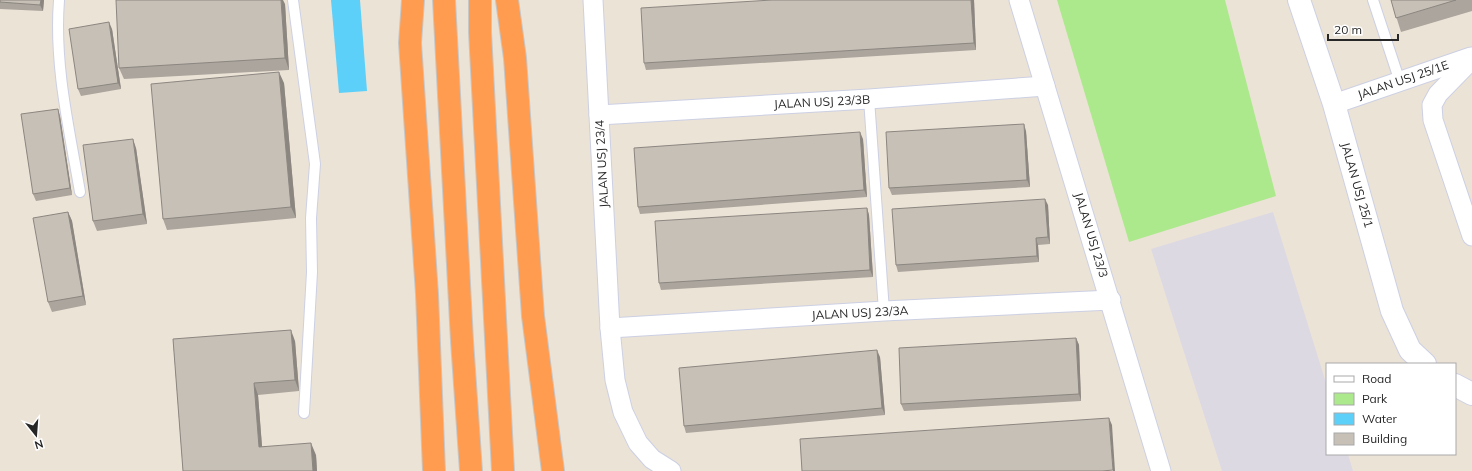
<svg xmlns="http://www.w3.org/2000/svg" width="1472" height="471" font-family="Mulish,sans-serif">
<rect width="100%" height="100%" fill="#ece3d7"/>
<path fill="#dcd9e3" d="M1273 212 1327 386V454H1348L1353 471H1222L1151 249Z"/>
<path fill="#ace98d" d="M1057 0H1225L1276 196 1129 242Z"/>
<path fill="#5dd0fa" d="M331 0H360L367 91 339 93Z"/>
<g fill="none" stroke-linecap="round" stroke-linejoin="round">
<defs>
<g id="service">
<path d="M59 0C54 65 69 128 80 192"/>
<path d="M293 0 315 164 311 218 312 272 304 413"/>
<path d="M1373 0 1400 82"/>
<path d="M869 99 884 311"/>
</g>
<g id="minor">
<path d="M593 0 610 328 615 380 623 412 638 443 652 459 671 471"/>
<path d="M1019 0 1161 471"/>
<path d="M1472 59 1438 94 1432 105 1433 120 1472 236"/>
<path d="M1334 104 1471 57"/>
<path d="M599 115 869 99 1045 86"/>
<path d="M610 328 884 311 1111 300"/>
</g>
<g id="tertiary">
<path d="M1299 0 1334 104 1392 311 1410 350 1425 364"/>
<path d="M1455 385 1472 394"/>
</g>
<g id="motorway">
<path d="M413 0 410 43 427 294 434 471"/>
<path d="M444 0 462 341 471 471"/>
<path d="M480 0V32L503 471"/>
<path d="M507 0 515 58 533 316 553 471"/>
</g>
</defs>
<use href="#service" stroke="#ccd0e3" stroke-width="12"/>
<use href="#minor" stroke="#ccd0e3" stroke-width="21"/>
<use href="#tertiary" stroke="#ccd0e3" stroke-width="24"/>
<use href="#motorway" stroke="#c7c7c7" stroke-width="24"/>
<use href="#service" stroke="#fff" stroke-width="10"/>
<use href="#minor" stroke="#fff" stroke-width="19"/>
<use href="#tertiary" stroke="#fff" stroke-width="22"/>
<use href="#motorway" stroke="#ff9c4f" stroke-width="22"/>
</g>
<g fill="#aba59d">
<path d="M0 0H44L43 11 0 9Z"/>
<path d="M974 0 976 50 646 70 644 63Z"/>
<path d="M1391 0H1472V11L1401 32Z"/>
<path d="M285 4 289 70 124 79 119 68Z"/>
<path d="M112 29 121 89 81 96 78 89Z"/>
<path d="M284 83 296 218 167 230 163 219Z"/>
<path d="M60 116 72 195 36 201 33 194Z"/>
<path d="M1026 131 1030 187 892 195 889 188Z"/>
<path d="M863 139 867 197 640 214 638 207Z"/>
<path d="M136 148 147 224 97 231 93 221Z"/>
<path d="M1048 205 1050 244 1038 245 1039 262 898 272 896 265Z"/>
<path d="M867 208 869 215 873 277 661 290 659 283Z"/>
<path d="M68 212 72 221 86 305 52 312 48 302Z"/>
<path d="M1076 338 1079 345 1081 401 904 411 901 404Z"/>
<path d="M173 339 295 341 299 391 258 395 262 447 316 455 317 471H183Z"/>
<path d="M880 357 885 415 686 433 684 426Z"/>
</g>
<g fill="#8b8680">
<path d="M41 0H44L43 11 40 5Z"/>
<path d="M281 0H283L285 4 289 70 285 58Z"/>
<path d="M971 0H974L976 50 974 43Z"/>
<path d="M109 22 112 29 121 89 118 83Z"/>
<path d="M279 72 284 83 296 218 291 207Z"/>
<path d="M58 109 60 116 72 195 70 188Z"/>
<path d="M1024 124 1026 131 1030 187 1027 180Z"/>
<path d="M860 132 863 139 867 197 864 190Z"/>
<path d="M133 139 136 148 147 224 143 214Z"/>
<path d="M1045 199 1048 205 1050 244 1048 237Z"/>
<path d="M867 208 869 215 873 277 870 270Z"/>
<path d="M68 212 72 221 86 305 83 296Z"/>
<path d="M1036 238 1038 245 1039 262 1037 256Z"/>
<path d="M291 330 295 341 299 391 295 380Z"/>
<path d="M1076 338 1079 345 1081 401 1079 394Z"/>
<path d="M877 350 880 357 885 415 882 408Z"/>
<path d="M254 383 258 395 263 459 259 447Z"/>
<path d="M1109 418 1112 425 1115 471H1113V470Z"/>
<path d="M311 443 316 455 317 471H313Z"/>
</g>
<g fill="#c7c0b7" stroke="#8b8680">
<path d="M0 0H41L40 5 0 2Z"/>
<path d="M116 0H281L285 58 119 68Z"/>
<path d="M772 0H971L974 43 644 63 641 8Z"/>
<path d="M1391 0H1456L1396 18Z"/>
<path d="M109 22 118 83 78 89 69 29Z"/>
<path d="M279 72 291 207 163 219 151 84Z"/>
<path d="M58 109 70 188 33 194 21 114Z"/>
<path d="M1024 124 1027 180 889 188 886 132Z"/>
<path d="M860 132 864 190 638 207 634 148Z"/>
<path d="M133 139 143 214 93 221 83 145Z"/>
<path d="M1045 199 1048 237 1036 238 1037 256 896 265 892 209Z"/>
<path d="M867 208 870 270 659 283 655 221Z"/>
<path d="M68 212 83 296 48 302 33 218Z"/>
<path d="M291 330 295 380 254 383 259 447 311 443 313 471H183L173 339Z"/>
<path d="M1076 338 1079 394 901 404 899 348Z"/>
<path d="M877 350 882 408 684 426 679 368Z"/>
<path d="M1109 418 1113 470 1102 471H802L800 439Z"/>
</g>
<g text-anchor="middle" stroke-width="3" stroke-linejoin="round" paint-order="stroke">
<g font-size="12" fill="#272727" stroke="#fff">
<text transform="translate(1403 80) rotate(-19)" y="4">JALAN USJ 25/1E</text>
<text transform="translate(822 102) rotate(-3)" y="4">JALAN USJ 23/3B</text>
<text transform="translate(602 164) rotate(-93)" y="4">JALAN USJ 23/4</text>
<text transform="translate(1357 185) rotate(74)" y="4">JALAN USJ 25/1</text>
<text transform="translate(1091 235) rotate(73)" y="4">JALAN USJ 23/3</text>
<text transform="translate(860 313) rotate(-3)" y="4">JALAN USJ 23/3A</text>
</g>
</g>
<rect x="1326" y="363" width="130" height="92" fill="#ffffff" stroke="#a9a9a9"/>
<rect x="1334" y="376" width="20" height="6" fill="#ffffff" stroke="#a9a9a9"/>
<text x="1362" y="383" font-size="12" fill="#272727">Road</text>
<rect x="1334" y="393" width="20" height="12" fill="#ace98d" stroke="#a9a9a9"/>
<text x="1362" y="403" font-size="12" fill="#272727">Park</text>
<rect x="1334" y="413" width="20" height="12" fill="#5dd0fa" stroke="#a9a9a9"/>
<text x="1362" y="423" font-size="12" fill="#272727">Water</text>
<rect x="1334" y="433" width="20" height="12" fill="#c7c0b7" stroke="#a9a9a9"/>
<text x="1362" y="443" font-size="12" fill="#272727">Building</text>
<g transform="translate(36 435) rotate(163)" stroke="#ffffff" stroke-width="3" paint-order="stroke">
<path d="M0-3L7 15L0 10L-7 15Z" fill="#272727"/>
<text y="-6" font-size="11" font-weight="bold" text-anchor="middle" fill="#272727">N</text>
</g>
<path d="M1328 34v6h70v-6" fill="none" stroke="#272727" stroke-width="2"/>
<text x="1334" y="34" font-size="12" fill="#272727" stroke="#ffffff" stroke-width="3" paint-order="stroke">20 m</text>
</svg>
